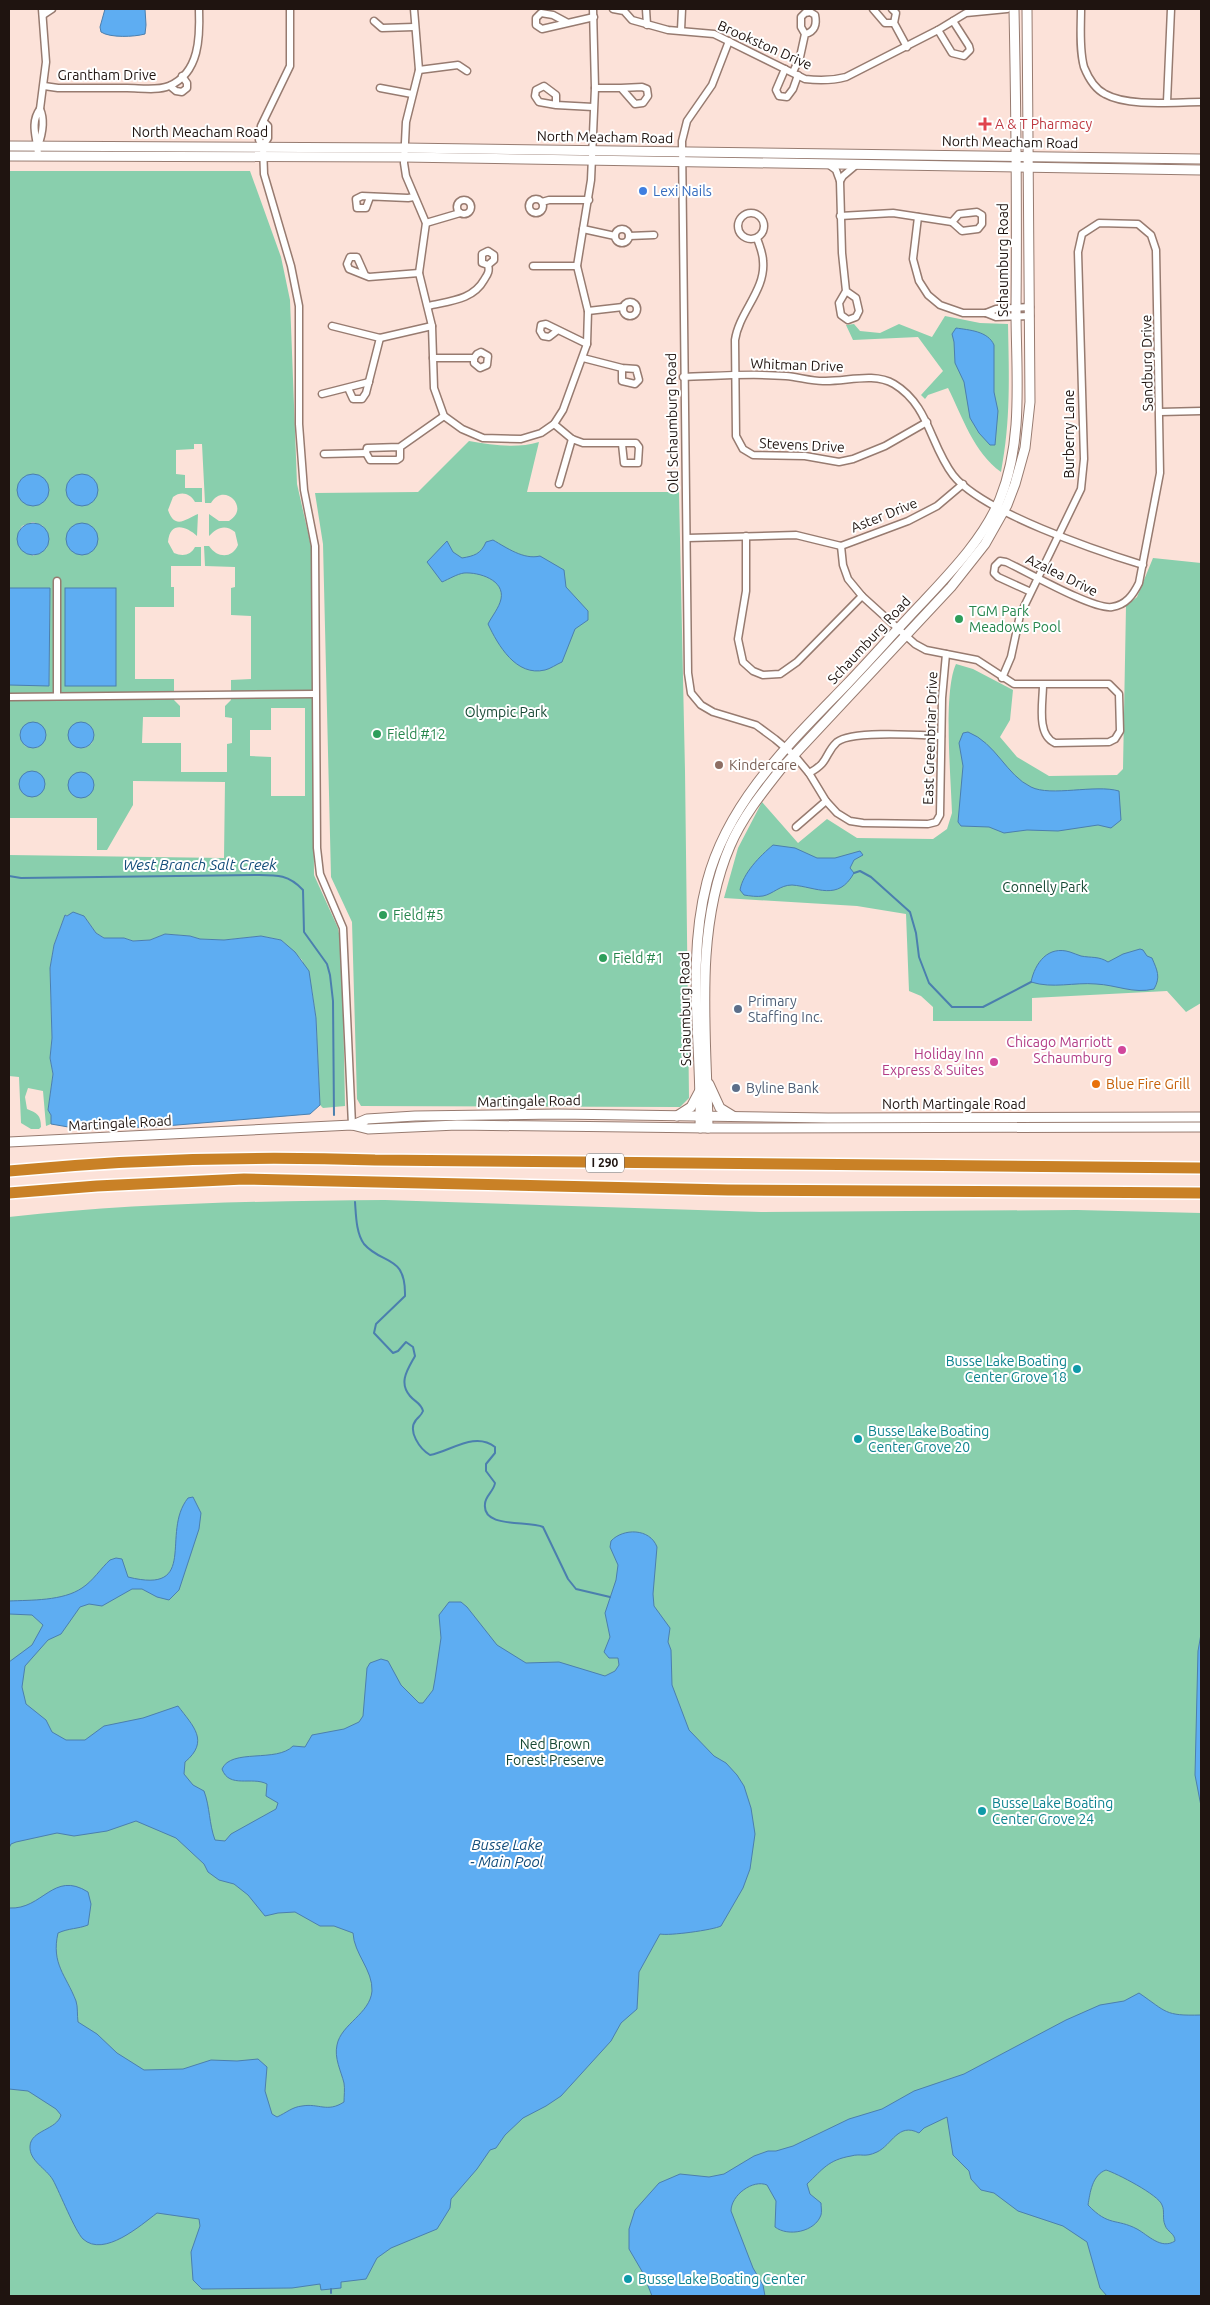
<svg xmlns="http://www.w3.org/2000/svg" width="1210" height="2305" font-family="Ubuntu,sans-serif">
<rect width="100%" height="100%" fill="#fce2d9"/>
<g fill="#89cfad" fill-rule="evenodd">
<path d="M9 171H250L281 257 290 300 297 484 311 546 314 875 338 928 342 950 345 1106 323 1108 320 1105 316 1018 312 990 302 960 281 940 261 936 224 940 200 939 190 936 165 934 150 940 133 941 124 938H104L96 933 84 916 65 915 54 945 50 968 52 1038 50 1058 53 1074 48 1110 51 1115V1124L46 1126 43 1091 28 1088 25 1097 27 1109C37 1113 41 1115 41 1127L39 1129H31L21 1123 19 1077 9 1076V855L224 858 225 782 133 781V805L107 850H97V818H9V685H49L50 588H9ZM194 444H202L205 503H211C224 481 251 508 229 521H219L209 514V536C216 529 224 523 235 532L238 545C232 559 217 558 209 546H204L205 566 235 567V587L231 588V615L251 616V679L231 680V700L225 706V717L232 718V743L227 744V772H181V743H142L143 717H180V706L174 700V679H135V607H174V587H171V566H201V547H195C191 555 183 557 174 553L168 542C170 520 187 527 197 536L198 514C187 518 175 531 168 510L173 497C181 491 190 493 195 502H202V488H185V475L176 474V450L194 449ZM82 474 92 478 96 482 73 503C59 489 69 481 82 474ZM24 477 49 487C49 511 18 513 18 485ZM33 522 43 526 49 539 46 549 33 556 19 531 22 526ZM91 526 98 539 95 548 82 555 72 551ZM271 708H305V796H271V757L250 756V730H271ZM89 725 94 731 92 743 85 748 73 745 69 738ZM22 728 46 733 44 742 37 748 25 746 20 735Z"/>
<path d="M945 316 980 323 1008 324C1009 376 1011 420 1001 472 974 453 962 416 948 388L928 395 925 399 921 395 943 371 918 337 853 340 846 325 854 324 860 331 880 333 899 324 932 337Z"/>
<path d="M469 441C493 445 516 449 539 442L527 492H679L685 771 689 1098 680 1107 361 1106 357 1099 352 922 331 877 323 544 315 493 418 492Z"/>
<path d="M1153 558 1201 563V1003L1186 1012 1167 991 1032 998V1021H933V1007L921 996 909 991 906 914 857 906 724 898 738 848 762 802 798 843 827 819 857 838 933 839 947 829 952 813C951 778 943 692 956 664L973 669 1013 690 1010 720 1000 737 1017 757 1049 776 1117 775 1123 769 1126 606 1137 597Z"/>
<path d="M385 1200 761 1212 1077 1210 1201 1213V2296H9V1217C134 1203 260 1201 385 1200Z"/>
</g>
<g fill="#5eadf2" stroke="#4b7fae" fill-rule="evenodd">
<path d="M105 9H145L146 25 145 34C134 37 110 38 101 32L100 27Z"/>
<path d="M956 328C969 330 988 331 994 345V392L998 411 995 445H990L979 433 970 418 964 382 955 363 954 342 952 334Z"/>
<circle cx="33" cy="490" r="16"/>
<circle cx="82" cy="490" r="16"/>
<circle cx="33" cy="539" r="16"/>
<circle cx="82" cy="539" r="16"/>
<path d="M493 540C507 548 524 560 540 556L564 570 566 587 588 611V620L575 629 562 662C557 664 550 669 545 670 516 677 498 645 488 624 492 616 499 608 501 599 505 580 479 572 464 573 457 574 449 579 442 582L427 562 447 541 453 552 462 558C474 556 481 554 486 542Z"/>
<path d="M9 588H50L49 686 9 685Z"/>
<rect x="65" y="588" width="51" height="98"/>
<circle cx="33" cy="735" r="13"/>
<circle cx="81" cy="735" r="13"/>
<path d="M968 732C996 743 1006 775 1031 787 1051 797 1095 784 1119 791L1121 820 1111 828 1098 825 1058 831 1027 830 1004 833 989 827 961 826 958 822 963 766 959 743 963 733Z"/>
<circle cx="32" cy="784" r="13"/>
<circle cx="81" cy="785" r="13"/>
<path d="M773 845 795 848 817 858H835L860 851 863 855 854 860 850 868 854 873C838 902 817 887 792 885 780 885 773 894 763 896 757 897 750 896 744 895L740 890C743 873 760 856 773 845Z"/>
<path d="M73 912 84 916 96 933 104 938H124L133 941 150 940 165 934 190 936 200 939 224 940 261 936 281 940 295 952 309 971 316 1018 320 1105 310 1114 153 1127 74 1128 51 1124V1115L48 1110 53 1074 50 1058 52 1038 50 968 54 945 65 915 67 916Z"/>
<path d="M1140 949 1143 950 1147 956 1152 958C1157 970 1161 977 1154 989 1133 994 1117 985 1096 984 1074 982 1053 989 1031 982 1035 963 1048 945 1070 952 1074 953 1077 955 1081 956 1091 958 1099 956 1108 962L1123 954Z"/>
<path d="M193 1497 201 1513 199 1529 179 1590 169 1600 157 1597 142 1589H132L102 1606 89 1604 80 1607 61 1634 48 1640 25 1666 22 1687 26 1704 46 1720 52 1732 66 1740H85L104 1726 143 1718 178 1706C193 1726 210 1741 185 1762L184 1774 193 1785 204 1791C210 1807 209 1824 215 1840L225 1841 231 1834 276 1809 278 1803 266 1796 267 1784C252 1776 229 1789 222 1769 231 1748 277 1763 293 1746L305 1747 312 1735 344 1729 359 1722 363 1716 367 1668 370 1663 381 1659 388 1661 401 1685 419 1703H423L433 1690 435 1679 441 1638 439 1615 449 1602H461L467 1607 497 1645 526 1663 559 1662 605 1676 615 1671 619 1665 618 1658H609L604 1652 610 1637 605 1613 616 1580 618 1565 610 1547 611 1541C623 1528 650 1528 657 1547L653 1594 654 1606 670 1628 668 1642 671 1650 672 1685 689 1730 714 1756 726 1763 737 1775 744 1786 751 1808 755 1834 750 1869 743 1888 721 1926C713 1930 669 1936 660 1934L639 1972 637 2009 621 2023 611 2041 561 2096 546 2106 523 2118 505 2135 496 2148 490 2150 477 2169 451 2199 450 2208 437 2229 391 2248 377 2258 366 2279 341 2282V2288L321 2290 320 2284 292 2288 202 2289 193 2280 191 2252 200 2226 199 2219 157 2213C141 2225 104 2258 83 2239 75 2231 60 2193 53 2180 46 2168 29 2161 30 2146 31 2130 57 2130 61 2115L56 2109 28 2091 9 2089V1908C43 1910 53 1870 88 1892L91 1904 88 1925C78 1929 69 1928 58 1933 51 1964 66 1975 76 2001 78 2007 77 2015 78 2022L97 2034 117 2053 144 2070 183 2069 211 2060 237 2061 258 2059 267 2067 265 2091 272 2114 277 2117C286 2113 292 2107 302 2106 319 2103 327 2113 344 2102 344 2096 345 2089 344 2083 341 2071 334 2058 337 2045 341 2024 370 2014 372 1991 373 1970 354 1954 353 1933L334 1926H320L295 1912 278 1913 265 1916 248 1895 234 1884 219 1880 208 1872 204 1864 176 1838 136 1821 107 1831 74 1836 57 1833 16 1842 11 1844 9 1848V1662L32 1645 43 1625 32 1615 9 1614V1601C31 1600 63 1601 82 1588 93 1581 101 1568 110 1560L116 1558 122 1559 128 1577C200 1595 160 1533 188 1498Z"/>
<path d="M1201 1634V1806L1195 1775 1198 1651Z"/>
<path d="M1139 1993C1167 2012 1164 2016 1201 2015V2296H1107L1100 2288 1087 2242 1063 2226 1018 2211 994 2193 981 2190 971 2179 969 2171 953 2155 947 2117 924 2128 919 2133C898 2122 892 2145 877 2152 864 2158 862 2153 851 2156 828 2160 823 2169 807 2184L810 2194 821 2203C821 2206 822 2212 821 2215 815 2232 788 2237 775 2227L776 2201 767 2185C753 2179 731 2195 731 2211L753 2268 763 2285 765 2296H652L643 2273 629 2249V2229L635 2210 659 2183 680 2174 709 2177 724 2174 754 2156 768 2151H776L793 2146 849 2119 882 2109 914 2091 964 2074 1066 2020 1100 2005 1124 2001ZM1106 2170C1116 2173 1159 2195 1162 2205 1165 2211 1162 2218 1165 2225 1167 2232 1175 2233 1175 2241 1161 2250 1148 2235 1137 2229 1116 2218 1109 2227 1088 2205 1090 2193 1092 2175 1106 2170Z"/>
</g>
<g fill="none" stroke-linecap="round" stroke-linejoin="round">
<g stroke="#4b7fae" stroke-width="2">
<path d="M854 873 860 871 871 877 910 912 916 933 919 957 929 983 952 1007H983L1031 982"/>
<path d="M9 876 21 878 255 875C276 875 288 874 303 890L304 932 327 964 330 975 333 1001 334 1115"/>
<path d="M355 1202C356 1215 356 1233 364 1244 382 1265 406 1254 405 1296L376 1324 374 1333 393 1353 398 1351 406 1342 413 1347 415 1356C408 1369 398 1382 410 1396 415 1402 421 1403 423 1411 421 1416 419 1416 416 1420 407 1431 420 1449 430 1455 451 1451 475 1431 495 1447V1453L486 1464V1471L495 1483C494 1491 485 1496 485 1504 482 1529 529 1520 543 1527L568 1579 576 1589 610 1597"/>
<path d="M331 2289V2293"/>
</g>
<defs>
<g id="street">
<path d="M414 9 419 70 406 122 404 163 406 176 426 223 419 273 432 326 434 388 444 416 462 429 483 438 521 439 541 433 554 424 563 410 587 344 588 311 577 266 591 180 595 88 593 9"/>
<path d="M613 9 624 11 632 20 668 30 714 34 805 79C820 81 831 81 846 77L938 30 966 13 1007 9"/>
<path d="M646 9 647 25"/>
<path d="M873 9 885 23H894"/>
<path d="M892 9 896 13 894 23 907 47"/>
<path d="M1081 9C1081 27 1079 49 1084 67 1088 77 1095 89 1105 94 1128 107 1175 102 1201 102"/>
<path d="M43 15 52 9"/>
<path d="M374 21 382 28 414 27"/>
<path d="M566 22 553 15 541 13 536 18V25L542 29 594 17"/>
<path d="M681 30 682 9"/>
<path d="M938 30 952 53 964 56 970 50 969 46 953 21"/>
<path d="M729 41 712 85 687 121 682 141 688 673 691 693 701 705 713 712 756 725 775 739 794 755 809 773 826 801 837 813 850 821 863 823 928 824 936 822 940 815 942 698 946 654"/>
<path d="M785 69 776 90 779 96 787 97 793 89 798 75"/>
<path d="M419 70 458 65 467 71"/>
<path d="M793 72 800 57 805 34 801 27V17L805 13 810 12 815 15C817 24 815 32 805 34"/>
<path d="M44 86 58 88C81 88 104 88 127 88 140 88 157 91 169 86 200 73 200 36 199 9"/>
<path d="M170 86 176 91 182 92 187 88V83L182 76"/>
<path d="M380 88 412 94"/>
<path d="M595 88H621L635 104 643 103 648 96 647 89 642 87 621 88"/>
<path d="M1167 102 1171 9"/>
<path d="M556 105 539 102 535 96 536 90 544 86 556 95V105L593 107"/>
<path d="M40 109 46 62 42 9"/>
<path d="M264 122 268 126V138L263 146 264 174 291 266 299 306V424L304 490 315 546 317 848 320 874 343 928 352 1125"/>
<path d="M38 146C42 135 45 120 40 109 29 124 38 140 38 156"/>
<path d="M263 146 259 140 261 126 290 66V9"/>
<path d="M828 164 836 170 840 181 842 253 846 291 839 303 841 315 848 320 856 317 859 311 856 298 846 291"/>
<path d="M840 181 843 176 856 165"/>
<path d="M370 197 366 208H357L356 199 362 196 408 198 414 197"/>
<circle cx="536" cy="206" r="7"/>
<circle cx="464" cy="207" r="7"/>
<path d="M542 202 549 200H589"/>
<path d="M977 212 982 215V224L978 229 962 231 952 222 959 214Z"/>
<circle cx="751" cy="226" r="13"/>
<path d="M840 216 893 213 952 222"/>
<path d="M918 217 913 259 919 281 928 295 940 305 963 313H986L996 317 1030 316"/>
<path d="M426 223 460 213"/>
<circle cx="622" cy="236" r="7"/>
<path d="M583 229 615 236"/>
<path d="M629 236 654 235"/>
<path d="M757 238C759 245 763 253 763 261 766 290 739 312 735 340L736 436 743 449 753 455 805 456 839 462 853 459 885 446 927 422"/>
<path d="M533 266H577"/>
<path d="M365 275 357 257H350L347 264 349 269 369 277 419 273"/>
<circle cx="630" cy="309" r="7"/>
<path d="M428 306C449 301 473 300 484 280 487 275 490 272 488 265L494 260V255L488 251 482 254V263L488 265"/>
<path d="M588 311 623 307"/>
<path d="M986 313 996 309 1030 307"/>
<path d="M332 326 380 338 432 326"/>
<path d="M558 330 549 337 543 336 540 331 541 325 546 324 587 344"/>
<path d="M433 358H474L477 354 481 352 488 356 487 365 480 368 474 363V358"/>
<path d="M583 358 622 368V381L635 384 639 380 636 369 622 368"/>
<path d="M683 377C717 376 752 373 786 376 798 377 811 381 823 381 846 382 873 372 894 384 929 405 930 445 953 475 982 512 1097 551 1143 565"/>
<path d="M348 388 353 399H362L366 393 380 338"/>
<path d="M322 394 369 382"/>
<path d="M1160 412 1201 411"/>
<path d="M554 424 572 439 583 443H636L639 447 638 463H624L622 444"/>
<path d="M400 447V458L397 460H370L366 453 367 448 400 447 444 416"/>
<path d="M324 454 366 453"/>
<path d="M559 484 572 439"/>
<path d="M746 536V591L738 639 743 662 753 671 763 675 780 674 797 662 862 596"/>
<path d="M687 538 796 535 841 546 908 521 937 506 963 484"/>
<path d="M841 546 843 565 848 579 862 596 915 644 926 650 977 660 1014 684H1109L1119 694 1120 731 1115 739 1109 742 1055 743C1036 735 1043 702 1043 685"/>
<path d="M1002 678 1011 657 1020 615 1081 489 1084 459 1078 252 1082 234 1099 223 1138 224 1151 235 1156 250 1160 473 1139 583C1133 595 1126 605 1112 607 1093 610 1026 571 1006 562L1000 561 995 566 994 573 998 577 1031 592"/>
<path d="M57 696V581"/>
<path d="M9 697 315 694"/>
<path d="M809 773C830 762 824 754 837 742 852 730 920 735 941 736"/>
<path d="M796 827 826 801"/>
</g>
<g id="secondary">
<path d="M9 146 403 148 1201 159"/>
<path d="M9 156 403 157 1201 170"/>
<path d="M709 1084 720 1108 733 1116"/>
<path d="M677 1116 691 1107 699 1092"/>
<path d="M353 1125 367 1119 415 1116 558 1114 828 1118 1201 1117"/>
<path d="M700 1128C702 1046 686 963 707 882 728 801 791 742 847 684 873 657 897 629 923 602 951 572 984 538 1000 499 1024 440 1016 373 1016 310 1017 210 1016 109 1014 9"/>
<path d="M708 1128C707 1036 693 932 730 846 742 818 761 794 780 770L951 587 985 544 1007 505 1015 484 1025 448 1030 402 1027 9"/>
<path d="M9 1142 352 1125 368 1129 457 1125 708 1128 1201 1127"/>
</g>
<g id="highway">
<path d="M9 1171C130 1159 253 1156 375 1160L1201 1168"/>
<path d="M9 1193 97 1186 244 1179 728 1190 1201 1193"/>
</g>
</defs>
<use href="#street" stroke="#977b70" stroke-width="9"/>
<use href="#secondary" stroke="#977b70" stroke-width="11"/>
<use href="#highway" stroke="#fff" stroke-width="14"/>
<use href="#street" stroke="#fff" stroke-width="6"/>
<use href="#secondary" stroke="#fff" stroke-width="9"/>
<use href="#highway" stroke="#c98126" stroke-width="11"/>
</g>
<path fill="#e0444e" stroke="#fff" stroke-width="2" d="M982.5 116.5h5v5h5v5h-5v5h-5v-5h-5v-5h5z"/>
<circle fill="#3f7fe0" stroke="#fff" stroke-width="2" cx="643" cy="191" r="5"/>
<g fill="#2e9e5b" stroke="#fff" stroke-width="2">
<circle cx="959" cy="619" r="5"/>
<circle cx="377" cy="734" r="5"/>
<circle cx="383" cy="915" r="5"/>
<circle cx="603" cy="958" r="5"/>
</g>
<circle fill="#8d6e63" stroke="#fff" stroke-width="2" cx="719" cy="765" r="5"/>
<g fill="#5c6f8a" stroke="#fff" stroke-width="2">
<circle cx="738" cy="1009" r="5"/>
<circle cx="736" cy="1088" r="5"/>
</g>
<g fill="#d1479c" stroke="#fff" stroke-width="2">
<circle cx="1122" cy="1050" r="5"/>
<circle cx="994" cy="1062" r="5"/>
</g>
<circle fill="#e8710a" stroke="#fff" stroke-width="2" cx="1096" cy="1084" r="5"/>
<g fill="#0f9aa8" stroke="#fff" stroke-width="2">
<circle cx="1077" cy="1369" r="5"/>
<circle cx="858" cy="1439" r="5"/>
<circle cx="982" cy="1811" r="5"/>
<circle cx="628" cy="2279" r="5"/>
</g>
<g text-anchor="middle" stroke-width="4" stroke-linejoin="round" paint-order="stroke">
<rect fill="#fff" stroke="#625a58" stroke-width="1" x="586" y="1153.5" width="38" height="19" rx="4"/>
<g font-size="12" font-weight="bold" fill="#1f1410">
<text x="605" y="1167">I 290</text>
</g>
<g font-size="14" fill="#1f1410" stroke="#fff">
<text transform="translate(765 45) rotate(24)" y="5">Brookston Drive</text>
<text x="107" y="80">Grantham Drive</text>
<text x="200" y="137">North Meacham Road</text>
<text transform="translate(605 137) rotate(1)" y="5">North Meacham Road</text>
<text transform="translate(1010 142) rotate(1)" y="5">North Meacham Road</text>
<text transform="translate(1003 260) rotate(-90)" y="5">Schaumburg Road</text>
<text transform="translate(1147 363) rotate(-91)" y="5">Sandburg Drive</text>
<text transform="translate(797 365) rotate(2)" y="5">Whitman Drive</text>
<text transform="translate(672 423) rotate(-91)" y="5">Old Schaumburg Road</text>
<text transform="translate(1069 434) rotate(-90)" y="5">Burberry Lane</text>
<text transform="translate(802 445) rotate(3)" y="5">Stevens Drive</text>
<text transform="translate(884 515) rotate(-22)" y="5">Aster Drive</text>
<text transform="translate(1062 575) rotate(26)" y="5">Azalea Drive</text>
<text transform="translate(869 640) rotate(-47)" y="5">Schaumburg Road</text>
<text transform="translate(930 738) rotate(-88)" y="5">East Greenbriar Drive</text>
<text transform="translate(685 1009) rotate(-91)" y="5">Schaumburg Road</text>
<text transform="translate(529 1101) rotate(-1)" y="5">Martingale Road</text>
<text x="954" y="1109">North Martingale Road</text>
<text transform="translate(120 1123) rotate(-3)" y="5">Martingale Road</text>
</g>
<g font-size="14" fill="#be3a42" stroke="#fff" text-anchor="start">
<text x="995" y="129">A &amp; T Pharmacy</text>
</g>
<g font-size="14" fill="#366cbe" stroke="#fff" text-anchor="start">
<text x="653" y="196">Lexi Nails</text>
</g>
<g font-size="14" fill="#27864d" stroke="#fff" text-anchor="start">
<text x="969" y="616">TGM Park<tspan x="969" dy="16">Meadows Pool</tspan></text>
<text x="387" y="739">Field #12</text>
<text x="393" y="920">Field #5</text>
<text x="613" y="963">Field #1</text>
</g>
<g font-size="14" fill="#174834" stroke="#fff">
<text x="506" y="717">Olympic Park</text>
<text x="1045" y="892">Connelly Park</text>
<text x="555" y="1749">Ned Brown<tspan x="555" dy="16">Forest Preserve</tspan></text>
</g>
<g font-size="14" fill="#785e54" stroke="#fff" text-anchor="start">
<text x="729" y="770">Kindercare</text>
</g>
<g font-size="14" fill="#4e5e75" stroke="#fff" text-anchor="start">
<text x="748" y="1006">Primary<tspan x="748" dy="16">Staffing Inc.</tspan></text>
<text x="746" y="1093">Byline Bank</text>
</g>
<g font-size="14" fill="#b23c85" stroke="#fff" text-anchor="end">
<text x="1112" y="1047">Chicago Marriott<tspan x="1112" dy="16">Schaumburg</tspan></text>
<text x="984" y="1059">Holiday Inn<tspan x="984" dy="16">Express &amp; Suites</tspan></text>
</g>
<g font-size="14" fill="#c56008" stroke="#fff" text-anchor="start">
<text x="1106" y="1089">Blue Fire Grill</text>
</g>
<g font-size="14" fill="#0d838f" stroke="#fff" text-anchor="start">
<text x="1067" y="1366" text-anchor="end">Busse Lake Boating<tspan x="1067" dy="16">Center Grove 18</tspan></text>
<text x="868" y="1436">Busse Lake Boating<tspan x="868" dy="16">Center Grove 20</tspan></text>
<text x="992" y="1808">Busse Lake Boating<tspan x="992" dy="16">Center Grove 24</tspan></text>
<text x="638" y="2284">Busse Lake Boating Center</text>
</g>
<g font-size="15" font-style="italic" fill="#144d7a" stroke="#fff">
<text x="200" y="870">West Branch Salt Creek</text>
<text x="507" y="1850">Busse Lake<tspan x="507" dy="17">- Main Pool</tspan></text>
</g>
</g>
<rect width="1210" height="2305" fill="none" stroke="#1f1410" stroke-width="20"/>
</svg>
